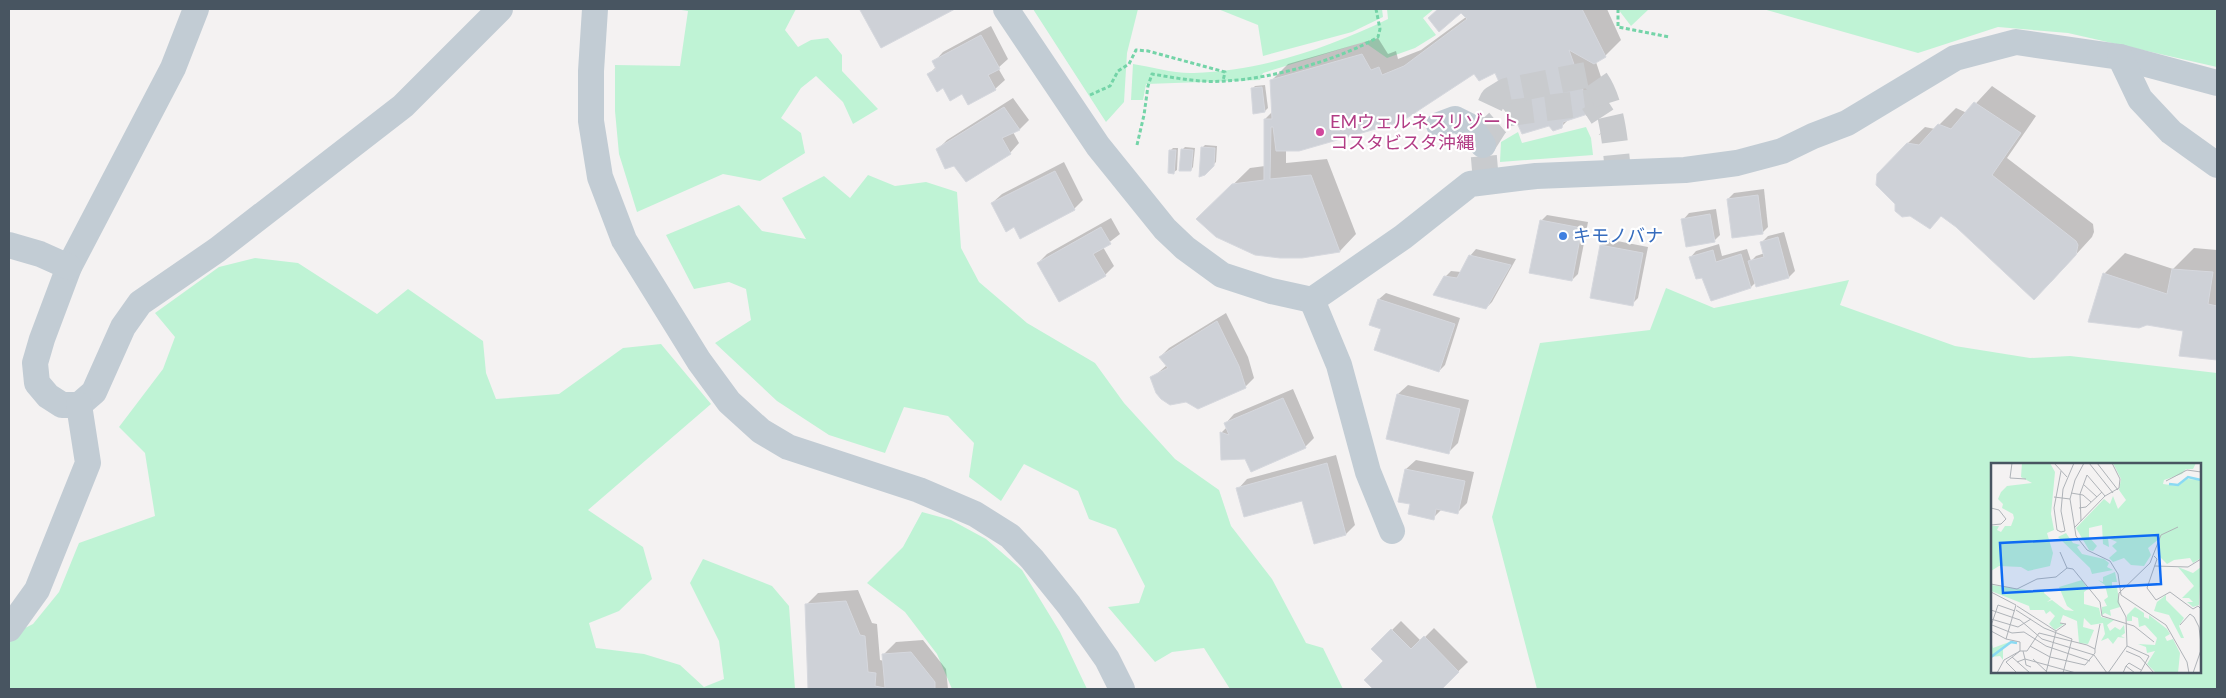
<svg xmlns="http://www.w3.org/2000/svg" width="2226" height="698" font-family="Lato,'Noto Sans JP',sans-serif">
<rect width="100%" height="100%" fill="#f4f2f2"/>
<g fill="#bff3d5" fill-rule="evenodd">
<path d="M675 9H796L785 30 798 47 811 40 828 38 842 55V71L878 109 853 124 843 102 816 76 801 88 781 118 801 133 805 153 760 181 723 174 637 212 619 154 615 111V65L680 66 688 11Z"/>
<path d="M1033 9H1138L1127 53 1124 102 1106 122Z"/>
<path d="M1218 9H1382L1383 17 1352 32 1263 56 1258 25Z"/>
<path d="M1387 9H1434L1423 18 1436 35 1415 48 1387 58 1364 42 1263 73 1260 80 1146 84 1143 100H1131L1133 64C1152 67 1175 74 1194 73 1261 71 1328 48 1388 19Z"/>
<path d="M1618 9H1649L1631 26Z"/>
<path d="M1763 9H2217V67L2068 33 1998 27 1918 53Z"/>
<path d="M1586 127 1591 138 1593 155 1500 162 1501 142 1518 132 1522 143Z"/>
<path d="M868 175 895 186 926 182 957 192 961 248 979 282 1027 323 1095 363 1124 403 1175 459 1219 490 1231 526 1272 579 1306 643 1323 648 1343 689H1230L1204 648 1172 652 1155 662 1108 607 1139 603 1145 586 1116 529 1089 519 1078 491 1024 464 1001 501 969 477 974 443 948 416 904 407 885 453 829 435 777 401 715 343 751 320 746 289 729 282 694 289 666 235 739 205 762 231 806 239 782 198 824 176 850 198Z"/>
<path d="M255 258 298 263 377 314 408 289 483 341 486 373 496 399 559 394 623 348 661 344 711 404 588 510 643 547 652 579 619 611 589 623 596 648 644 654 680 665 704 687 724 679 719 641 690 583 703 559 772 586 789 606 795 689H9V636L33 624 59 592 79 543 155 516 145 453 119 427 163 369 175 337 155 313 219 267Z"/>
<path d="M1849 280 1840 305 1955 346 2030 358 2070 356 2217 373V689H1537L1492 517 1540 343 1650 330 1666 288 1714 308ZM1992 464H2200V672H1992Z"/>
<path d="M922 512 951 520 986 539 1022 570 1060 632 1087 689H952L937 654 905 612 867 583 903 547Z"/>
</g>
<g fill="#0003">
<path d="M864 9H953L881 47 862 11Z"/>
<path d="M1438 9H1607L1621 40 1605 56 1596 62 1607 95 1591 111 1570 118 1561 127 1495 71 1475 72 1286 150V163L1327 159 1356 234 1340 251 1198 219 1250 168 1265 166V119L1273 111 1271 81 1288 64 1378 38 1388 54 1396 51 1398 59 1421 50 1466 17 1461 12 1429 18Z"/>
<path d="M991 26 1008 59 998 68 1005 80 995 89 969 103 963 92 943 87 929 74 936 67 934 62 943 52Z"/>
<path d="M1265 85 1268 108 1265 111 1252 89 1255 86Z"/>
<path d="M1992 86 2036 116 2007 158 2093 224 2094 232 2092 237 2051 282 1942 215 1910 214 1908 143 1925 127 1935 129 1956 108 1967 113Z"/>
<path d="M1013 98 1029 120 1020 129 1013 132 1019 143 1010 153 955 165 938 149 947 140Z"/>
<path d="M1205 145 1217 146 1216 162 1204 174 1202 148Z"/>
<path d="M1185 147 1195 148 1193 167 1191 170 1182 150Z"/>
<path d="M1173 148H1178L1177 170 1174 172 1170 151Z"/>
<path d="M1064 162 1083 200 1074 209 1015 226 992 203 1002 194Z"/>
<path d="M1764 189 1768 227 1762 233 1728 199 1734 193Z"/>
<path d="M1716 209 1720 235 1714 241 1683 220 1689 213Z"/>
<path d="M1547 215 1588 222 1578 274 1572 280 1541 221Z"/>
<path d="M1111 218 1120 234 1103 247 1114 266 1105 275 1038 263 1047 254Z"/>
<path d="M1784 232 1795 271 1789 277 1757 286 1756 282 1751 287 1711 299 1703 276 1690 258 1696 251 1719 244 1722 256 1747 249 1751 261 1756 256 1765 253 1762 242 1768 236Z"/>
<path d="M1607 239 1648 247 1638 298 1632 304 1601 245Z"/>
<path d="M2194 248 2217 250V359L2180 355 2184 330 2104 274 2125 253 2173 269Z"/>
<path d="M1476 249 1516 259 1492 302 1486 308 1445 277 1451 271 1461 272 1470 256Z"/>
<path d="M1386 293 1460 318 1445 365 1439 371 1383 328 1371 324 1379 299Z"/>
<path d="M1226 313 1248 357 1254 378 1245 387 1152 378 1167 365 1160 357 1169 348Z"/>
<path d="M1408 385 1469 400 1458 443 1449 452 1388 438 1398 394Z"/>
<path d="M1293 389 1314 438 1305 447 1246 457 1221 433 1227 427 1225 424 1234 414Z"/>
<path d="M1336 455 1355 525 1346 534 1315 543 1303 500 1238 489 1247 479Z"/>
<path d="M1416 460 1474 472 1467 503 1458 512 1442 509 1433 518 1411 503 1400 501 1406 469Z"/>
<path d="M858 590 872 623 877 624 880 660 884 661V654L896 642 923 640 946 669 948 689H810L806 605 818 593Z"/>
<path d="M1401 621 1421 641 1434 628 1468 662 1440 689H1374L1365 680 1385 661 1373 649Z"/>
</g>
<g fill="#ced1d7" stroke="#d6d8de">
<path d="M863 9H955L881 48 860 10Z"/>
<path d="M1438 9H1582L1606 57 1594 64 1569 50 1591 113 1563 122 1562 128 1553 131 1549 126 1522 134 1495 73 1479 81 1474 74 1407 118 1393 124 1299 151H1276L1273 127H1271L1270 179 1311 175 1340 252 1302 258H1280L1255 255 1216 237 1196 219 1232 184 1264 180V119H1272L1270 80 1362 54 1371 70 1379 67 1382 75 1404 66 1467 19 1461 13 1439 32 1428 18Z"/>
<path d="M981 35 1000 69 988 75 996 90 968 105 962 94 950 101 943 88 937 92 927 74 936 69 932 61Z"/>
<path d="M1262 87 1265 112 1253 114 1251 88Z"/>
<path d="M1974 102 2021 133 1992 175 2076 241 2078 245 2076 255 2034 300 1956 227 1941 216 1930 229 1910 216 1902 217 1895 211V204L1876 185 1877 174 1907 143 1919 145 1938 124 1951 129Z"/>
<path d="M1004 107 1020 130 1002 138 1011 154 966 182 954 166 945 169 936 149Z"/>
<path d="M1201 147 1215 148 1214 166 1205 175 1199 177Z"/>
<path d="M1181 149 1193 150 1191 171H1179Z"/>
<path d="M1169 150H1176L1174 174 1168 173Z"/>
<path d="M1055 171 1075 210 1020 239 1014 227 1006 232 991 203Z"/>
<path d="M1758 195 1763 234 1732 238 1727 199Z"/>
<path d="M1710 214 1715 242 1686 247 1681 219Z"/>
<path d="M1540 220 1582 228 1572 281 1529 273Z"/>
<path d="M1101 227 1111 244 1093 254 1106 276 1059 302 1037 263Z"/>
<path d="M1778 237 1789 278 1756 287 1748 261 1764 257 1760 242Z"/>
<path d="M1600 245 1643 253 1633 306 1590 298Z"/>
<path d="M1713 250 1716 262 1741 254 1751 288 1711 301 1702 278 1696 279 1689 257Z"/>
<path d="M1469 255 1511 265 1486 309 1433 295 1444 276 1457 278Z"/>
<path d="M2172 269 2213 272 2208 304 2217 306V360L2179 356 2183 331 2147 325 2139 328 2088 322 2103 273 2167 294Z"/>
<path d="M1378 299 1455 324 1439 372 1374 350 1381 329 1369 325Z"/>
<path d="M1217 321 1239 366 1246 388 1198 409 1186 402 1170 405 1161 399 1156 393 1150 377 1168 368 1159 357Z"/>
<path d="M1397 394 1460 409 1449 454 1386 439Z"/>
<path d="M1283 398 1306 448 1251 472 1245 459 1221 460 1220 432 1229 435 1224 423Z"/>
<path d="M1327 463 1346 535 1314 544 1302 501 1244 517 1236 488Z"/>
<path d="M1405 469 1465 481 1458 514 1436 509 1434 520 1408 514 1410 504 1398 502Z"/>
<path d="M846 601 860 635 865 636 868 672 876 673 875 686 885 688 882 654 911 652 935 682V689H808L805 604Z"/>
<path d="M1391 629 1411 649 1424 636 1459 672 1442 689H1373L1364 680 1383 661 1371 649Z"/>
</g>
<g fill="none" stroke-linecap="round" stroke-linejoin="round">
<g stroke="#c9cbce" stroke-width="26" stroke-dasharray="26 13" stroke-linecap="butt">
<path d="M1483 144 1495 125 1509 113 1593 102 1610 128"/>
<path d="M1486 182 1482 134 1486 114 1493 99 1506 91 1591 74C1612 96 1615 142 1618 172"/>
</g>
<g stroke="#74d4a8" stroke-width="3" stroke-dasharray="4 2.5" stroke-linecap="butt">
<path d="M1618 9V27L1669 37"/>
<path d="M1090 95 1110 86 1118 71 1129 64 1136 50 1148 51 1225 72 1223 81"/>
<path d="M1137 145 1144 115 1148 86 1152 74C1176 78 1201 83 1225 81 1270 79 1339 60 1378 37L1380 29 1376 9"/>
</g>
<g stroke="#c2ccd4" stroke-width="26">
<path d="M196 9 173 68 69 267 42 339 35 363 37 383 48 396 62 405H79L94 392 123 327 140 303 217 250 403 106 500 9"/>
<path d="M595 9 591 71V121L600 177 624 240 699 361 729 402 761 431 788 447 919 490 975 514 1010 536 1032 559 1069 605 1107 659 1122 689"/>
<path d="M1006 9 1098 146 1165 229 1185 248 1222 275 1271 291 1312 300 1403 237 1470 184 1536 176 1685 170 1737 163 1782 151 1813 136 1847 123 1955 58 2016 42 2120 57 2217 83"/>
<path d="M2120 57 2140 99 2171 132 2217 165"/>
<path d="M1439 125 1455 119 1471 127 1483 145"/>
<path d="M9 245 40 254 69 267"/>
<path d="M1312 300 1339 365 1368 472 1392 531"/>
<path d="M9 629 37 590 88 463 79 405"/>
</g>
</g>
<circle fill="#d1479c" stroke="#fff" stroke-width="2" cx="1320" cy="132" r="5"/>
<circle fill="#3f7fe0" stroke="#fff" stroke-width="2" cx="1563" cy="236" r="5"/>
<g text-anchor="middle" stroke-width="4.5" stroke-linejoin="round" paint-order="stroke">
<g font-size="18" fill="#b23c85" stroke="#fff" text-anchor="start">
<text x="1330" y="128">EMウェルネスリゾート<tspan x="1330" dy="21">コスタビスタ沖縄</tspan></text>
</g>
<g font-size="18" fill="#366cbe" stroke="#fff" text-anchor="start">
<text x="1573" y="242">キモノバナ</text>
</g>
</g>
<g transform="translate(1991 463)">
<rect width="210" height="210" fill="#f4f2f2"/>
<path d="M31 0H59L64 9 60 51 63 67 56 70 62 90 59 103 37 108 30 104 8 103 0 108V63H8L6 67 10 69 14 63H20L23 55 22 51 11 45 12 41 7 36 10 29 16 23 41 20 30 14ZM122 0H205L202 6H195L191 11 173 17 172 21 187 23 196 16 210 17V95L202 100 199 95 183 97 176 101 168 93 169 75 157 85 160 92 153 103 140 102 133 95 122 99 118 95 126 88 121 83 126 79 117 75 118 84 112 81 111 62 98 65V74L106 83 102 88 98 87 85 65 113 36 119 41 122 33 127 46 135 37 128 27 130 16ZM75 70 82 80 89 82 86 84 91 91 113 96 118 100 116 104 122 107 101 111 99 105 67 74ZM187 104 202 110 210 104 208 142 202 144 196 139H202L198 135H191L203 123ZM124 109 126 119H121V123L126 124 129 144 119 147 120 153 114 150 111 152V144L116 143 113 137 117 134 114 122 107 117 112 119V114ZM91 117 97 126 93 129V141L108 145 110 154 123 157 116 162 119 168 124 164 129 167 133 162 134 170 130 173 134 175 127 174 122 181 117 175 110 178 114 171 112 160 100 162 93 155 92 164 103 167 97 181 88 180 86 158 72 152 69 160 73 161 64 167 58 161 64 153 59 148 55 151 53 147H39L38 143 0 128V122L51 129 54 126 53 130 60 136 56 139 61 137 74 147 83 148 76 143 68 124ZM175 132V137L193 155 188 163 193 175H190L178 152 163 148 166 139ZM144 144 153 150V154L158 156V152L176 166 179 171 174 174 176 178 182 176 189 190 187 210H165L156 201 164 188 156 190 155 184 147 181 164 182 166 175 154 162 148 164 147 155 141 153V158H136V152ZM0 178 2 185 21 178 12 186V197L9 193 0 194Z" fill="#bff3d5"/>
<path fill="none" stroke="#8adaf3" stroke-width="2.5" d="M178 21 187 22 197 14 210 17M0 194 20 179 26 180"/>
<path fill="none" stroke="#afb3b8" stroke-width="1" d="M21 0 19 15 35 16M63 0 76 14M93 0 84 17 79 36 85 73 96 87 119 98 127 111 130 132 175 162 196 199 198 210M98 0 122 30M106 0 127 27M70 8 63 45 66 67 70 69 74 68 70 48 72 26 83 0M175 18 196 7 210 9M92 21 106 34M80 30 92 32 100 39M63 34 79 36M0 45 8 47 15 56 10 61 0 62M88 45 95 44 111 29M90 58 89 31 96 12 114 33M83 65 114 33 128 25 129 16 121 0M69 89 76 105M163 93 166 96 156 125 165 137 179 129 202 146 207 143 210 146M164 103 197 104 210 96M0 121 26 126 46 116 65 114 76 105 82 106 109 139 111 153 143 163 163 179M0 129 25 142 15 176 29 179V188L13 197 6 210M26 143 65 168 55 210M0 147 29 157 51 176 103 192 116 210M25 147 53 165 81 176 72 210M0 156 27 164 40 156M1 162 21 170 33 169 55 183 99 198M189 162 199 151 203 154 208 164 210 181M0 163 7 142 24 148M0 168 15 176M65 168 75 161 69 160M39 183 59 194 94 202 104 190V186L96 182 48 170M136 183 158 193 149 210M104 186 109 161M32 188 34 196 85 210M135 188 149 194 163 210M21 194 39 210M42 196 56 209M26 199 34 196 35 202 40 204M135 203 138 200 150 207M26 210 15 199 29 188H36L48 170M117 210 136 183 135 154 127 139 128 130 159 100 170 72 187 64M132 210 135 203 144 210M202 210 210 187"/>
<path fill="#0e6bf3" fill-opacity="0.15" stroke="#0e6bf3" stroke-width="2.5" d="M167 72 170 121 12 130 9 80Z"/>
<rect width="210" height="210" fill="none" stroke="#485561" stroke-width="2.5"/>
</g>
<rect width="2226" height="698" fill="none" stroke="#485561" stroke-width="20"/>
</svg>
